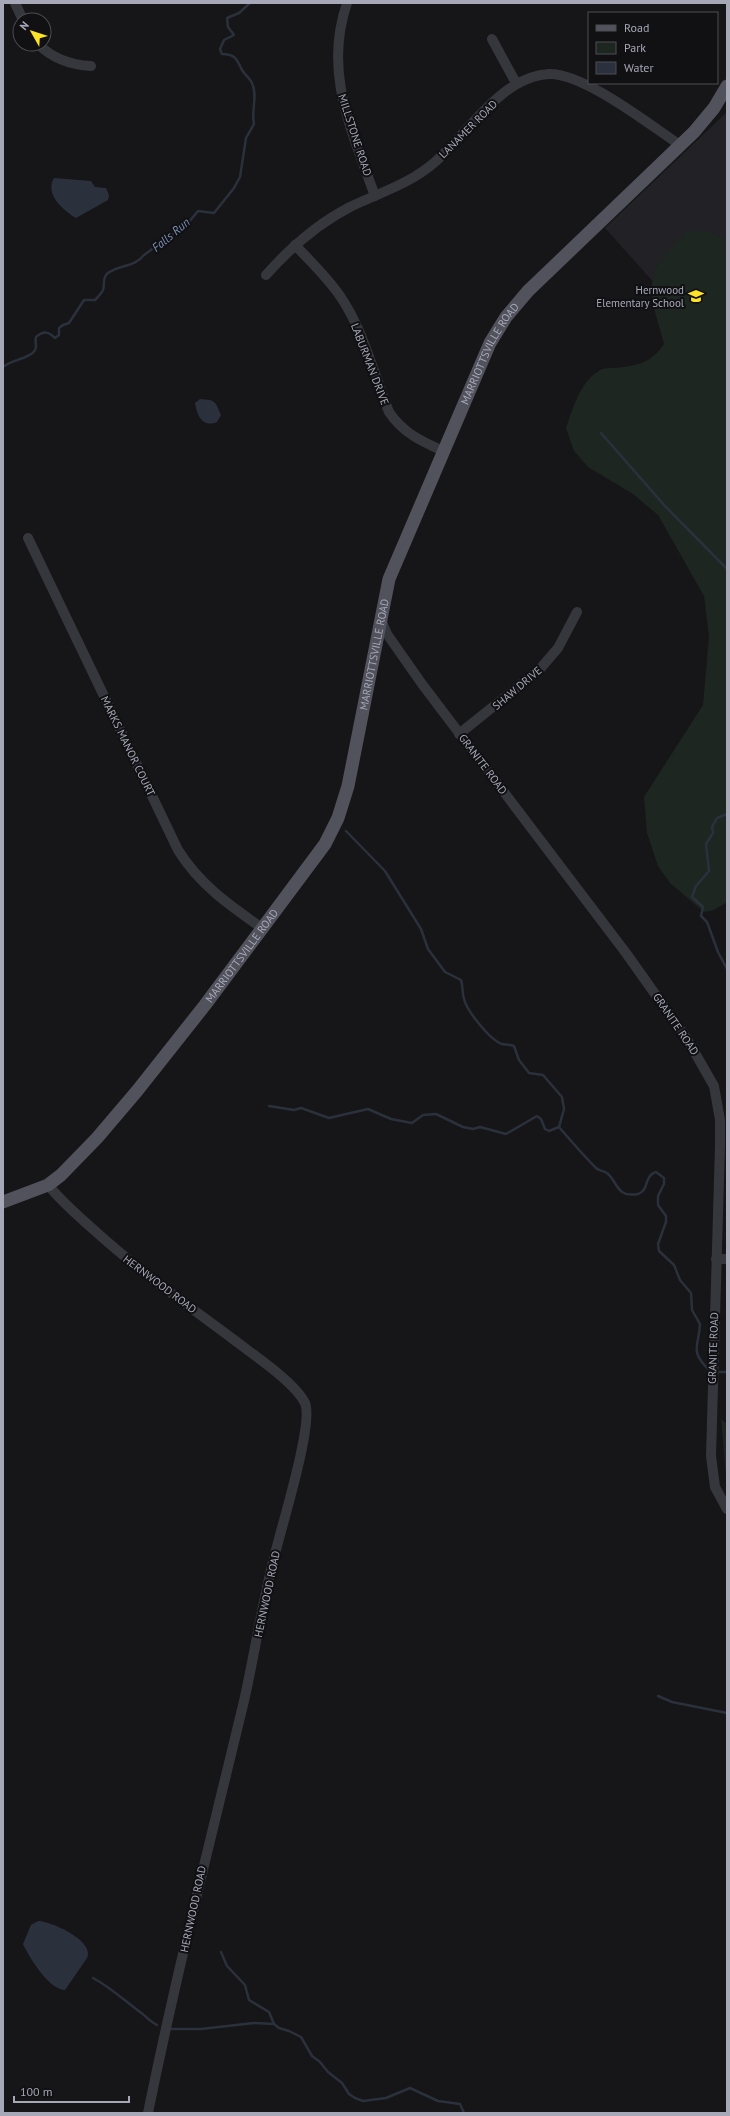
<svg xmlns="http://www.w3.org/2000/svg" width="730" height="2116" font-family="'PT Sans',sans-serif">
<rect width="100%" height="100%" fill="#161517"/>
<path fill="#222125" d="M727 112V364L605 228Z"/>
<g fill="#1d2620">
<path d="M687 231C703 231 715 230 727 242V902L714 910 704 912 670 883 658 866 647 833 644 797 703 705 709 636 704 596 658 515 633 494 588 467 574 451 566 428C573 408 580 382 600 370 604 368 611 368 616 368 638 365 650 364 664 344 658 319 643 288 659 264 667 252 678 241 687 231Z"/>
<path d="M721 1419 727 1424V1489Z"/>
</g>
<g fill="#2b313c">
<path d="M54 178 91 181 95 187 106 188 109 195 108 200 76 218C64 211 44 194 54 178Z"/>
<path d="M200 399C216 400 215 401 221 415L217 422C202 428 197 415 195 403Z"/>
<path d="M38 1921C51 1921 95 1941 87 1958L65 1990C49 1990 29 1957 23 1944L31 1925Z"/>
</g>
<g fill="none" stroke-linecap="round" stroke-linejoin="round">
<g stroke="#2b313c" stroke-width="2.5">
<path d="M3 367C12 359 35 358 36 347 36 344 35 341 36 337 43 331 48 331 55 338L59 335V328L63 325 69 323 84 300H95C98 297 101 294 103 290 105 285 102 277 108 273 121 264 134 268 144 255L188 223 198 211 214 213 234 188 240 177 246 138 254 124C251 110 258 96 252 83 250 78 245 75 242 70 237 60 236 54 222 54L220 49 224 40 234 35 228 27 227 18 239 13 250 3"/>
<path d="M601 433 665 506 727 569"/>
<path d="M727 814 717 818 712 827 713 833 706 844 709 871 696 886 692 897 703 907 701 916 707 922 718 952 727 969"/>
<path d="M346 831 385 871 421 929 428 949 445 972 461 980C463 986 462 993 464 999 467 1011 490 1040 502 1044 505 1045 510 1044 514 1046L519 1060 529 1073 543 1075 562 1097 564 1109 559 1127C571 1141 583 1155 596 1168 599 1171 604 1171 607 1173 618 1182 616 1198 638 1194 649 1191 644 1175 656 1172L664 1178V1184L658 1196V1205L666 1216V1222L658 1244 659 1251 674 1265 680 1280 691 1293 692 1310 700 1324C699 1347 689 1350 709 1370"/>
<path d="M269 1106 294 1110 301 1108 329 1118 368 1109 391 1119 412 1123 423 1115 436 1114 463 1127 473 1129 480 1127 506 1134 537 1116 541 1119 545 1129 549 1131 559 1127"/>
<path d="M719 1372H727"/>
<path d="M658 1696 672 1702 727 1713"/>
<path d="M221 1952 227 1966 245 1985 249 2000 269 2012 274 2024 279 2028 289 2031 301 2037 312 2056 320 2062 328 2072 342 2083 349 2094 355 2098 363 2101 386 2098 410 2088 438 2101 460 2104 464 2113"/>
<path d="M93 1978C110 1987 124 2000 140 2012 146 2016 150 2022 157 2025"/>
<path d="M172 2029H201L254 2023 274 2024"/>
</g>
<g stroke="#36363d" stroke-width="10">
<path d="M15 3 23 20"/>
<path d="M347 3C323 73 352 131 375 196"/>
<path d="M492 39 516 83"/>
<path d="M38 44C53 59 71 65 91 66"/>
<path d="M295 245C310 261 327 277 340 296 364 331 373 373 389 412 403 433 421 441 443 451"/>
<path d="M266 275C290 248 317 224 350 207 379 193 410 184 435 162 468 133 502 76 549 74 584 73 650 125 680 145"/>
<path d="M28 538 178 850C199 884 229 905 262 928"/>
<path d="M381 620 387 634 422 684 626 953 687 1039 714 1086 720 1120V1145L711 1456 715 1487 727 1509"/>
<path d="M459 734 540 669 558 648 577 612"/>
<path d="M48 1185C62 1202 78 1216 94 1230 138 1270 186 1304 233 1339 252 1354 295 1382 305 1403 314 1423 281 1528 275 1554 262 1603 255 1652 244 1701 211 1838 176 1975 148 2113"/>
<path d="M716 1259H727"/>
</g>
<path stroke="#52525c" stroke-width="13" id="s1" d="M3 1202 48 1185 61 1175 97 1138 137 1091 205 1005 325 844 338 818 348 786 389 579 490 343 506 317 528 291 694 132 714 108 727 86"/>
</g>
<defs>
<symbol id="school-bare" viewBox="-9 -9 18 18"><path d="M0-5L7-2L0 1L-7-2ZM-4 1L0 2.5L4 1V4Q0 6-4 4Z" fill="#fde328" stroke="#111012" stroke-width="2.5" paint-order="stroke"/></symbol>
</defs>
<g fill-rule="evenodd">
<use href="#school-bare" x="685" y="285" width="22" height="22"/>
</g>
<g text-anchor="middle" stroke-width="4" stroke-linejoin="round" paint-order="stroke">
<g font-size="11" fill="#a6a8b8" stroke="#111012">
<text transform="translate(468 129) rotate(-45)" y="4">LANAMER ROAD</text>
<text transform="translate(355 135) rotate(72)" y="4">MILLSTONE ROAD</text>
<text dy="4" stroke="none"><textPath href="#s1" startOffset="1009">MARRIOTTSVILLE ROAD</textPath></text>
<text transform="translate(370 364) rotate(69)" y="4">LABURMAN DRIVE</text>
<text dy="4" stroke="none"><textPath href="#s1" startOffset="685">MARRIOTTSVILLE ROAD</textPath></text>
<text transform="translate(517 688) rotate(-40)" y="4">SHAW DRIVE</text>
<text transform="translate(128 746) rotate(64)" y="4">MARKS MANOR COURT</text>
<text transform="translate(483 764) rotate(53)" y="4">GRANITE ROAD</text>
<text dy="4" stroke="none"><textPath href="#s1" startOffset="349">MARRIOTTSVILLE ROAD</textPath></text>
<text transform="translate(676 1024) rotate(56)" y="4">GRANITE ROAD</text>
<text transform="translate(160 1284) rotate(37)" y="4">HERNWOOD ROAD</text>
<text transform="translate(713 1348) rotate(-88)" y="4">GRANITE ROAD</text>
<text transform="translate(267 1594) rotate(-78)" y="4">HERNWOOD ROAD</text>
<text transform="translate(193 1909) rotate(-78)" y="4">HERNWOOD ROAD</text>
</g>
<g font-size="11" fill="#a6a8b8" stroke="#111012" text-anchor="end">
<text x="684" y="294">Hernwood<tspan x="684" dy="13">Elementary School</tspan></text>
</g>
<g font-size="12" font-style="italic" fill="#7b8eb5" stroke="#111012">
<text transform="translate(171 235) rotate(-40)" y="4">Falls Run</text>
</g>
</g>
<rect width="730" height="2116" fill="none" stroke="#a6a8b8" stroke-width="8"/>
<rect x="588" y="12" width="130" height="72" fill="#111012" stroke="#4d4d54"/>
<rect x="596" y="25" width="20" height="6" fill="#52525c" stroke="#4d4d54"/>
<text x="624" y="32" font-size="12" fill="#a6a8b8">Road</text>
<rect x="596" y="42" width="20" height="12" fill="#1d2620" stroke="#4d4d54"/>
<text x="624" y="52" font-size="12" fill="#a6a8b8">Park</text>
<rect x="596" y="62" width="20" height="12" fill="#2b313c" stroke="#4d4d54"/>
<text x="624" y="72" font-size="12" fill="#a6a8b8">Water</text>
<g transform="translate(32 32) rotate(309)"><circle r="19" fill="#111012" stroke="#4d4d54"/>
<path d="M0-3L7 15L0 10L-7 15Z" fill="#fde328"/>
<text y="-6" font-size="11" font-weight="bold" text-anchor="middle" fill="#a6a8b8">N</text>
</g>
<path d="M14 2096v6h115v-6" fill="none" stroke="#a6a8b8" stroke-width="2"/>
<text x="20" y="2096" font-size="12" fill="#a6a8b8" stroke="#111012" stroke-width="3" paint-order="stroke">100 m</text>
</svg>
